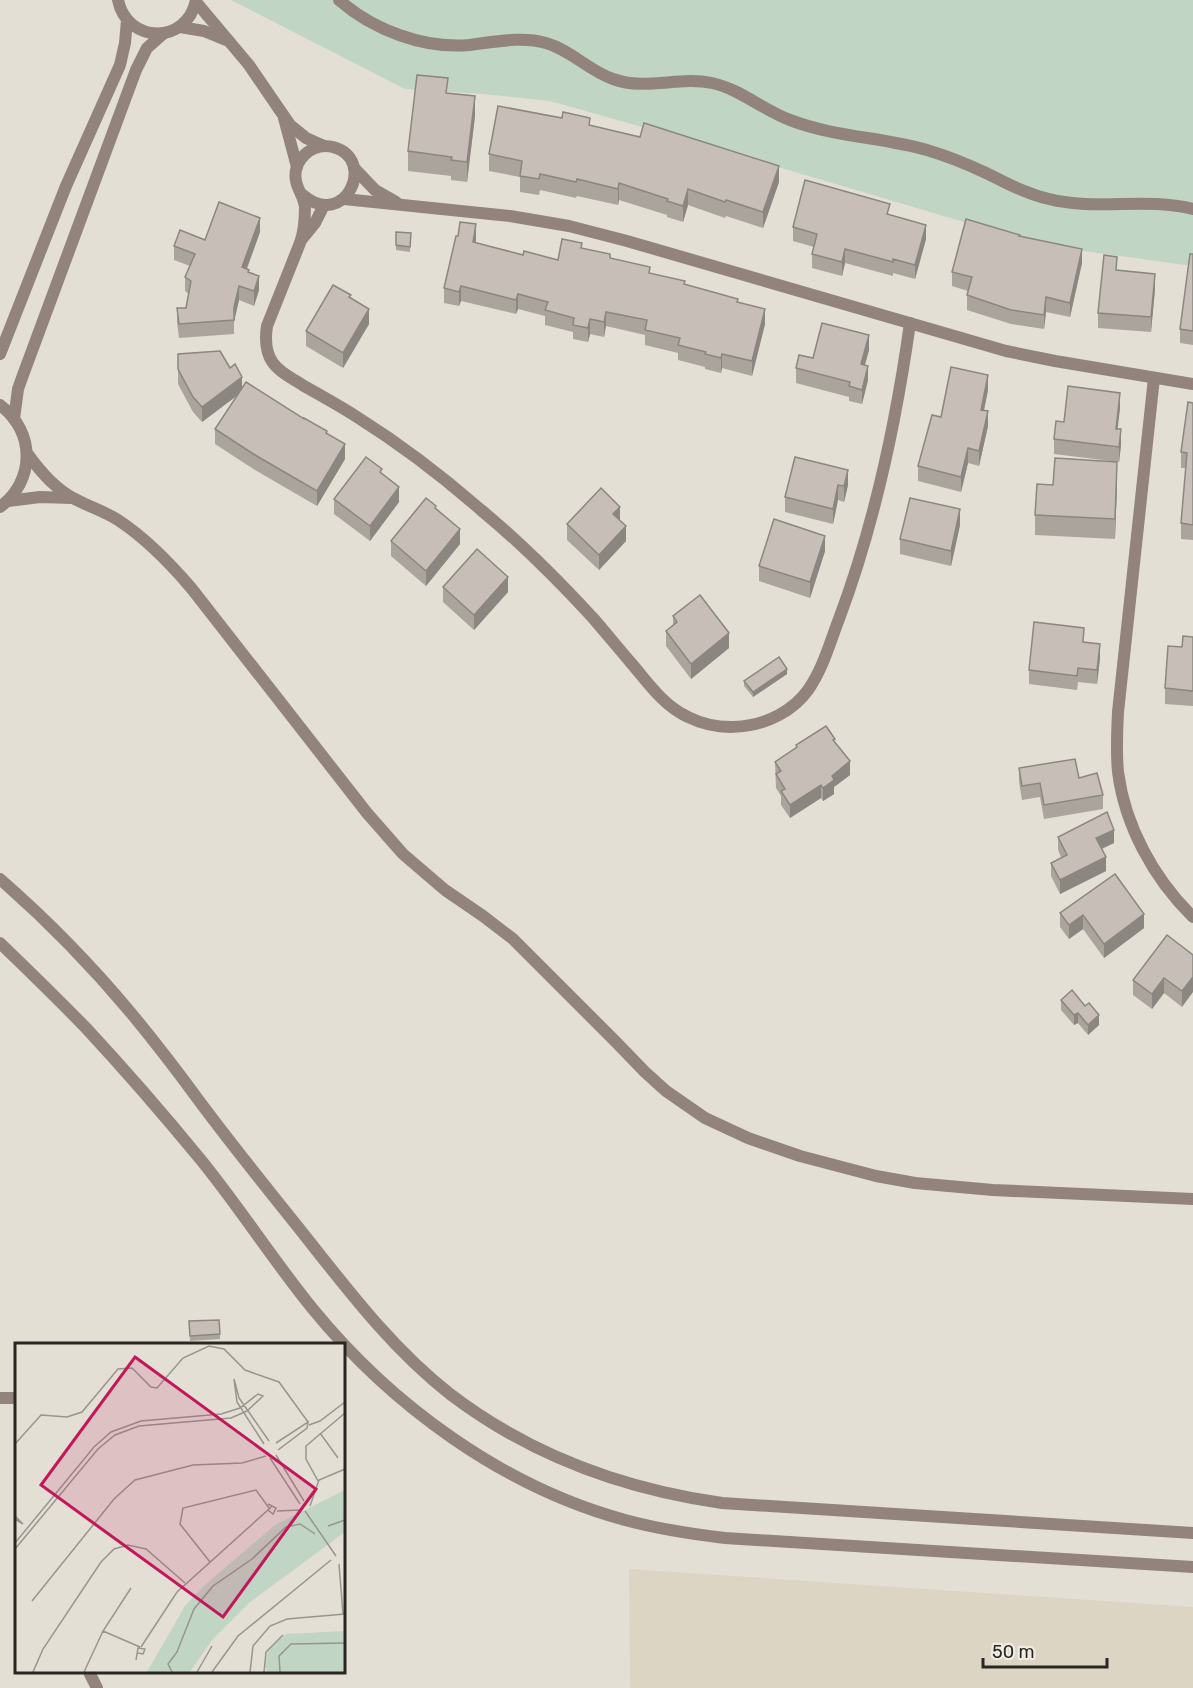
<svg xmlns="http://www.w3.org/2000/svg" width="1193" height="1688" font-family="Rubik,sans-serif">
<rect width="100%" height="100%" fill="#e3dfd5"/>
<path fill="#dcd5c3" d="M629 1569 1193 1607V1688H630Z"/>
<path fill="#c0d5c3" d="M231 0H1193V266L1054 247 1018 238 667 134 550 101 483 94 405 89Z"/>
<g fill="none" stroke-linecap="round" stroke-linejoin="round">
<g stroke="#92847d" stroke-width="12">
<path d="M118 0C127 44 187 45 196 0"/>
<path d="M339 0C373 30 424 49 469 45 494 42 522 36 546 43 571 50 589 71 613 79 646 91 679 76 712 83 740 89 763 110 790 120 834 137 882 137 927 150 947 156 967 164 986 173 1007 183 1026 194 1049 199 1096 211 1146 197 1193 209"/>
<path d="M196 2 249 65 290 125 306 138 324 146"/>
<path d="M180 27 204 31 226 40"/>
<path d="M284 118 297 167"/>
<path d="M354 168 375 190 396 202"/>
<path d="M303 195C345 231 378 159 333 147 312 142 292 160 296 181 298 191 304 197 305 207 305 219 304 232 300 243L267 326C265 339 265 352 273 363 281 374 294 379 304 386 322 396 340 406 357 417 400 444 442 476 481 510 521 543 558 580 593 618 606 633 619 649 632 664 649 684 664 706 688 717 716 731 751 730 779 715 790 709 801 700 808 690 823 669 830 642 839 619 875 523 896 423 910 323"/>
<path d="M344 199 510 216 569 226 627 241 1006 351 1055 361 1193 384"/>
<path d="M302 239 315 223 324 205"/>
<path d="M0 354 66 186 120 65 125 43 127 20"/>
<path d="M1154 378 1118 712C1117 732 1116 752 1118 772 1125 826 1154 879 1193 917"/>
<path d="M0 405C36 432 35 481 0 507"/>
<path d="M14 419 18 389 23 375 136 70 147 48 164 33"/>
<path d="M27 453C39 470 54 488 73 498 87 506 104 511 118 520 147 539 170 563 192 589L367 813 403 854 445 890 483 916 513 939 614 1040 645 1072 666 1091 705 1118 748 1138 800 1156 876 1176 915 1183 993 1190 1193 1199"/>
<path d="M8 501 40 497 71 498"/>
<path d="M0 1398H16"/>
<path d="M89 1672 97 1688"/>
</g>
<g stroke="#92847d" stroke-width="12">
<path d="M0 879C47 920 91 965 131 1013 155 1042 178 1072 200 1102 232 1145 265 1186 298 1227 345 1286 390 1347 450 1394 530 1455 623 1489 722 1503L1193 1533"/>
<path d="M0 943C29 971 58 999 86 1028 126 1071 164 1115 201 1160 240 1208 273 1260 312 1308 391 1405 503 1487 625 1520 658 1529 691 1534 725 1538L1193 1567"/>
</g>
</g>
<g fill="#aba49d">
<path d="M448 93 475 116 467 182 451 180V176L408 171V151Z"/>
<path d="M590 125 779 182 763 228 726 216 725 218 688 205 683 222 667 217V215L619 200 618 205 577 196 576 198 540 190 539 195 520 192V177L489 171V154Z"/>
<path d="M890 215 926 239 915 279 893 273V276L845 263 842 276 812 268V254L814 247 793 241V227Z"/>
<path d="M260 232 247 269 259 290 254 306 239 300 234 320V334L179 338 177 322V308H186L189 294 185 291V277L190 266 174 260V246L205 240Z"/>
<path d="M396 232 411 233 410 252 396 250Z"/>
<path d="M458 236 476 239V243L523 255 558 260 582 248 650 273 738 303 765 324 752 376 722 368 721 373 705 369V367L678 360V353L645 345V335L606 326 604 337 590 334 588 342 573 339V332L545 325V316L518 309 516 314 461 301 459 306 444 303V288Z"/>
<path d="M1020 236 1082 263 1070 317 1046 312 1044 329 1011 324 967 310V295L968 291 952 286V272Z"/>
<path d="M1193 254V345L1180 343V329Z"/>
<path d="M1117 270 1155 289 1151 332 1098 328V313Z"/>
<path d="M351 298 369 324 343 368 306 346V331Z"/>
<path d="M869 350 865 365 868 380 862 404 849 401V397L796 383V368L813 358Z"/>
<path d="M178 354 327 433 345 459 317 506 255 470 215 444V429L237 395 202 422 193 412 178 384Z"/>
<path d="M988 390 984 410 988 426 979 466 968 463 961 492 918 481V466L941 417Z"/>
<path d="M1193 403V540L1181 539V523L1186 468H1181V452Z"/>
<path d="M1120 408 1117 429 1121 445 1119 462 1054 454V439L1064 422Z"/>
<path d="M795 457 848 485 844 502 838 500 833 524 785 512V497Z"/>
<path d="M382 474 399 502 370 541 334 514V499Z"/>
<path d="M1117 482 1115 539 1035 535V515L1053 485Z"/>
<path d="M436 509 460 544 426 586 391 556V541Z"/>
<path d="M620 521 626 541 599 570 567 540V524Z"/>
<path d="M960 525 951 566 900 554V539Z"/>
<path d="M825 551 810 598 759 581V566Z"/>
<path d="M443 587 508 592 474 630 443 602Z"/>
<path d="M673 616 729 648 691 679 666 646V631L673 625Z"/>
<path d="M1193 637V706L1165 704V688L1182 647Z"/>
<path d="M1084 642 1100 658 1097 684 1078 682 1077 690 1029 684V670Z"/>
<path d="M787 674 753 697 744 686V681Z"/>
<path d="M835 741 850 775 834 787V794L823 801 821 798 790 818 781 805V796L776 788 775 762 796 748V745Z"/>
<path d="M1019 768 1079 778 1103 795V809L1044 819 1040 797 1022 800 1019 782Z"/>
<path d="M1058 837 1114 843 1102 849 1106 871 1060 894 1051 876V863L1061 857 1058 850Z"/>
<path d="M1115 874 1144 928 1104 958 1083 929 1069 939 1060 927V913Z"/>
<path d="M1193 955 1182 1007 1164 993 1152 1009 1133 995V980Z"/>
<path d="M1061 1000 1099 1025 1088 1035 1078 1023 1074 1025 1061 1010Z"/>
<path d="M189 1321 220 1334V1339L190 1341Z"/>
</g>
<g fill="#8b8680">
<path d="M475 96V116L467 182V162Z"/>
<path d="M779 166V182L763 228V212Z"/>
<path d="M619 183V200L618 205V189Z"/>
<path d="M688 189V205L683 222V206Z"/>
<path d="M260 218V232L242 281V267Z"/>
<path d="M476 224V239L473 257V242Z"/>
<path d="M926 225V239L915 279V265Z"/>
<path d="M845 249V263L842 276V262Z"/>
<path d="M1082 249V263L1070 317V303Z"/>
<path d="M1155 274V289L1151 332V317Z"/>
<path d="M259 276V290L254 306V291Z"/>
<path d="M239 286V300L234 322V307Z"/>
<path d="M461 286V301L459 306V292Z"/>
<path d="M518 294V309L516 314V300Z"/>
<path d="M1046 297V312L1044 329V315Z"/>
<path d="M369 309V324L343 368V353Z"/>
<path d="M765 309V324L752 376V361Z"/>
<path d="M606 312V326L604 337V322Z"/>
<path d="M590 319V334L588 342V328Z"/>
<path d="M869 335V350L861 378V364Z"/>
<path d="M722 354V368L721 373V358Z"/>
<path d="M868 366V380L862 404V390Z"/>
<path d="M988 375V390L981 425V410Z"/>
<path d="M242 377V392L202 422V407Z"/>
<path d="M1120 393V408L1116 444V429Z"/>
<path d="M988 411V426L979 466V451Z"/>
<path d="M1121 429V445L1119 462V447Z"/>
<path d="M345 444V459L317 506V491Z"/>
<path d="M968 448V463L961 492V477Z"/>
<path d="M1117 462V482L1115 539V519Z"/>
<path d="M848 470V485L844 502V486Z"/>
<path d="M838 485V500L833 524V509Z"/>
<path d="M399 487V502L370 541V526Z"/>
<path d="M620 507V522L613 514Z"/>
<path d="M960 509V525L951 566V551Z"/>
<path d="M626 526V541L599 570V555Z"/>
<path d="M460 529V544L426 586V571Z"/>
<path d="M825 536V551L810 598V582Z"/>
<path d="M508 577V592L474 630V615Z"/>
<path d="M729 633V648L691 679V664Z"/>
<path d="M1100 644V658L1097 684V670Z"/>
<path d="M787 669V674L753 697V692Z"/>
<path d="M850 761V775L834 787V794L823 801V788L832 776Z"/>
<path d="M821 785V798L790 818V805Z"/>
<path d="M1114 830V843L1096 851V838Z"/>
<path d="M1106 857V871L1060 894V880Z"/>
<path d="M1144 914V928L1104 958V944Z"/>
<path d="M1083 915V929L1069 939V925Z"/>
<path d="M1193 977V992L1182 1007V991Z"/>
<path d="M1164 978V993L1152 1009V994Z"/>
<path d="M1078 1013V1023L1074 1025V1015Z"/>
<path d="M1099 1015V1025L1088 1035V1025Z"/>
</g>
<g fill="#c7bfb7" stroke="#8b8680" stroke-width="1.5">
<path d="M417 75 448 78 446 93 475 96 467 162 451 160 452 157 408 151Z"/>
<path d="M498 106 562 118 563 112 590 118 589 125 640 137 644 123 779 166 763 212 726 200 725 202 688 189 683 206 667 201 668 199 619 183 618 189 577 179 576 182 540 174 539 179 520 176 522 161 489 154Z"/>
<path d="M805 180 890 204 887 214 926 225 915 265 893 259V262L845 249 842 262 812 254 817 234 793 227Z"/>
<path d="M219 202 260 218 242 267 249 270 248 272 259 276 254 291 239 286 234 307V320L179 324 177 308H186L191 281 185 277 195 254 174 246 180 230 205 240Z"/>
<path d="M966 219 1020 235 1019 236 1082 249 1070 303 1046 297 1044 315 1011 310 967 295 972 277 952 272Z"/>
<path d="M460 222 476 224 473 242 523 255 524 251 558 260 562 239 582 243 581 248 610 254V258L650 267 649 273 685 281 684 284 738 299 737 302 765 309 752 361 722 354 721 358 705 354 706 352 678 345 680 338 645 330 647 320 606 312 604 322 590 319 588 328 573 325 574 318 545 310 548 302 518 294 516 300 461 286 459 292 444 288 456 236H458Z"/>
<path d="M396 232 411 233 410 247 396 245Z"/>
<path d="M1190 254H1193V331L1180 329Z"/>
<path d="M1104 255 1117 257 1116 270 1155 274 1151 317 1098 313Z"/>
<path d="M333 285 351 295 349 297 369 309 343 353 306 331Z"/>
<path d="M822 323 869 335 861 364 868 366 862 390 849 386 850 382 796 368 799 355 813 358Z"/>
<path d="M220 351 230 368 235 364 242 377 202 407 193 397 178 369V354Z"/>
<path d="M951 367 988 375 981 410 988 411 979 451 968 448 961 477 918 466 932 415 941 417Z"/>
<path d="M246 382 304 419V418L327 431 326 433 345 444 317 491 255 455 215 429Z"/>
<path d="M1068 386 1120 393 1116 429H1121L1119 447 1054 439 1056 421 1064 422Z"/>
<path d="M1188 402 1193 403V525L1181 523 1187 453 1181 452Z"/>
<path d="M366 457 382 469 380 472 399 487 370 526 334 499Z"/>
<path d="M795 457 848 470 844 486 838 485 833 509 785 497Z"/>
<path d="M1055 458 1117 462 1115 519 1035 515 1037 484 1053 485Z"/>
<path d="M601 488 620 507 613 514 626 526 599 555 567 524Z"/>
<path d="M426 498 436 506 435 508 460 529 426 571 391 541Z"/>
<path d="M910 498 960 509 951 551 900 539Z"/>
<path d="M774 519 825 536 810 582 759 566Z"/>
<path d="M477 549 508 577 474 615 443 587Z"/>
<path d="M700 595 729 633 691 664 666 631 677 622 673 616Z"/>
<path d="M1034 622 1084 628 1083 642 1100 644 1097 670 1078 668 1077 676 1029 670Z"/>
<path d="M1183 636 1193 637V691L1165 688 1168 646 1182 647Z"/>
<path d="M779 657 787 669 753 692 744 681Z"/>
<path d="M826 726 835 739 833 740 850 761 832 776 834 780 823 788 821 785 790 805 781 791 785 789 776 774 781 771 775 762 797 747 796 745Z"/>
<path d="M1075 759 1079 778 1097 773 1103 795 1044 805 1040 783 1022 786 1019 768Z"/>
<path d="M1107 812 1114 830 1096 838 1106 857 1060 880 1051 863 1067 855 1058 837Z"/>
<path d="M1115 874 1144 914 1104 944 1083 915 1069 925 1060 913Z"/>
<path d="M1167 935 1193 955V977L1182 991 1164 978 1152 994 1133 980Z"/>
<path d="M1072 990 1085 1006 1089 1003 1099 1015 1088 1025 1078 1013 1074 1015 1061 1000Z"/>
<path d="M219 1320 220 1334 190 1336 189 1321Z"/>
</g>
<g transform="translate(15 1343)">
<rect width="330" height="330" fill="#e3dfd5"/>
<path d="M330 147V189L234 260 197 297 175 329H132L170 263 192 240 260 182ZM330 288V329H253L250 324 253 306 271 291Z" fill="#c0d5c3"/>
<path fill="none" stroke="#98958e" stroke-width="1.5" d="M294 82 305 78 330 59M305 90 323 115M261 100 293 79 292 85 263 107M0 101 26 72 52 74 67 69 103 26 117 25 136 44 142 45 168 15 194 3 209 6 230 27 264 39 293 79M249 101 222 59 219 36 224 55 254 98M261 112 289 158M255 115 285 161M303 138 291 116V103L330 70M253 161 261 165 258 171 253 167 257 163M295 163 304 137 330 126M262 168 285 167M290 168 321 213M0 173 8 181 0 176M313 183 330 177M0 200 79 104 96 89 126 78 206 71 225 65 243 51 248 53 232 68 216 75 124 83 100 92 83 106 0 206M195 219 165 181 168 165 241 147 254 165M324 221 328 271M17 258 99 156 120 137 178 122 227 120 251 113M88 288 125 304M126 304 162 249 253 167M121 317 123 305 130 306 128 311 123 310M18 329 28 306 86 219 99 206 113 202 131 206 170 240M69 329 88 288 116 245M157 329 153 321 162 309 179 266 198 243 237 216 271 184 285 181 300 191M182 329 197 303M197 329 223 293 316 217M235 329 238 303 255 283 272 276 330 271M249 329 251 309 268 292M265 329 264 313 276 301 330 300"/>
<path fill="#c2185b" fill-opacity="0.15" stroke="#c2185b" stroke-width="3" d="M120 14 301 146 208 274 26 142Z"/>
<rect width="330" height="330" fill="none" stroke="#282723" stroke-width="3"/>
</g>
<path d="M983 1658v9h124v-9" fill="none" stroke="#282723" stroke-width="3"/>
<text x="992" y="1658" font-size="18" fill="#282723" stroke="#f0ece2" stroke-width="4.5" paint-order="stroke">50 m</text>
</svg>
